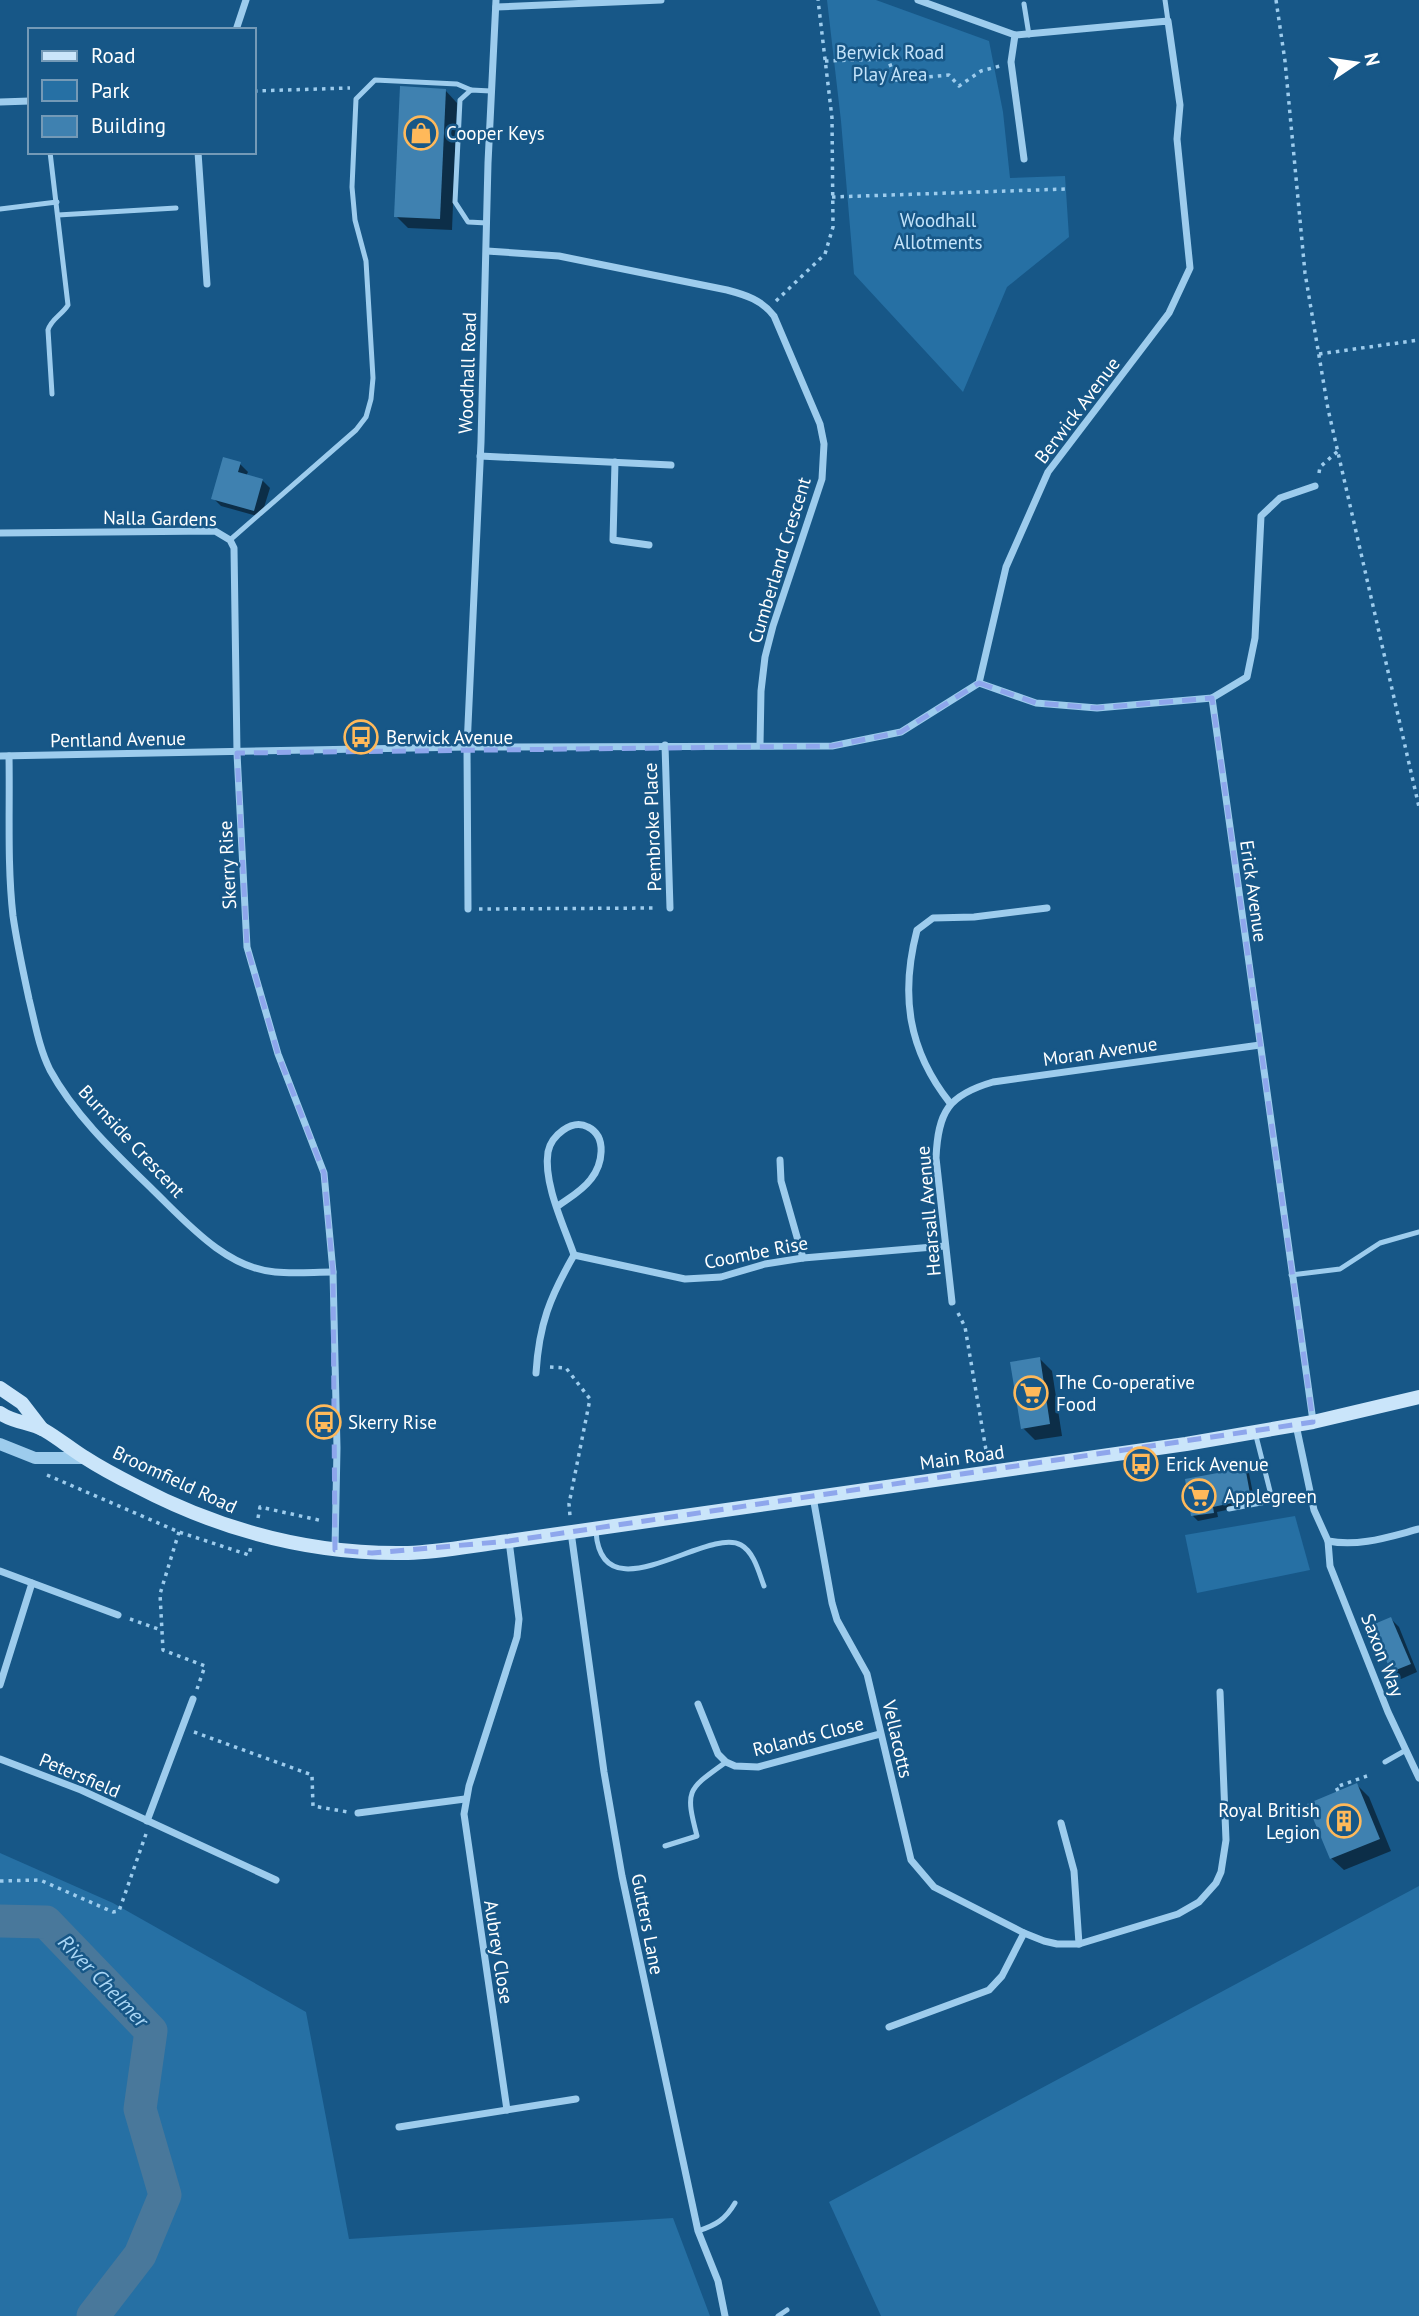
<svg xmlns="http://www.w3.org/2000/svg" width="1419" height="2316" font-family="'PT Sans',sans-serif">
<rect width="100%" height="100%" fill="#175787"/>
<g fill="#2670a4">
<path d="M827 0H876L989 41 1003 112 1010 178 1065 176 1069 237 1007 287 963 392 854 274 841 121Z"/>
<path d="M1295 1516 1310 1570 1197 1593 1185 1535Z"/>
<path d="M0 1853 113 1903 306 2012 349 2239 673 2218 710 2316H0Z"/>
<path d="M1419 1886V2316H881L829 2202Z"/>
</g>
<g fill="#0007">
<path d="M445 90 457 103 452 230 408 228 396 216Z"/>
<path d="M240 464 248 472 246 476 262 480 270 488 261 517 221 506 213 498Z"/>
<path d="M1040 1359 1052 1371 1062 1436 1035 1440 1023 1428Z"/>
<path d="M1243 1463 1248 1468 1255 1504 1217 1512 1218 1517 1198 1521 1193 1516 1225 1474Z"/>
<path d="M1391 1619 1399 1627 1417 1672 1401 1679 1393 1671Z"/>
<path d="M1357 1785 1369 1797 1391 1851 1344 1870 1331 1858Z"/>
</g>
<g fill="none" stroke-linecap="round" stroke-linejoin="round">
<path stroke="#49789b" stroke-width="33" d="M0 1921 46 1922 151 2031 140 2109 165 2195 140 2255 93 2316"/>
</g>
<g fill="#3f81b0">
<path d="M400 86 446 89 440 219 394 217Z"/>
<path d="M223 457 241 462 238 472 263 479 254 511 211 499Z"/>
<path d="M1040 1357 1050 1424 1021 1429 1010 1362Z"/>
<path d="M1244 1461 1251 1499 1213 1507 1214 1513 1191 1516 1185 1479 1223 1472 1222 1466Z"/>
<path d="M1391 1617 1411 1664 1391 1672 1372 1625Z"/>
<path d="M1357 1783 1380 1839 1330 1859 1307 1804Z"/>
</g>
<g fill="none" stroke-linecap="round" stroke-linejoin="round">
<g stroke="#9dcced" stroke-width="3.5" stroke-dasharray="3.5 5" stroke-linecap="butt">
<path d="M1276 0 1285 61 1305 273 1328 409 1419 807"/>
<path d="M825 61 888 59 896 80 949 75 959 86 981 71 1000 66"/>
<path d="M254 91 350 88"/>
<path d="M832 197 1066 189"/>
<path d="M776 301 825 254 833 227 832 118 818 0"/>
<path d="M1319 354 1419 340"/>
<path d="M1319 473 1320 467 1338 451"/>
<path d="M479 909 657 908"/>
<path d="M958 1313 965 1327 987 1456"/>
<path d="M550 1367 566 1368 590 1399 569 1504 570 1516"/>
<path d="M47 1475 179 1532 249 1555 251 1546"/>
<path d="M258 1518 260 1507 323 1521"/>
<path d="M179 1532 160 1594 163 1650 205 1666 197 1689"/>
<path d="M130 1619 161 1630"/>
<path d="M194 1732 312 1775 313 1806 348 1812"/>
<path d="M1338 1791 1336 1787 1367 1776"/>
<path d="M0 1881 40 1880 113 1912 119 1911 146 1834"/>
</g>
<g stroke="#9dcced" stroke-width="5">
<path d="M1165 0 1168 21"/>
<path d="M1024 4 1029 35"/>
<path d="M50 152 68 305C62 315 51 319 48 330L52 394"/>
<path d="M0 209 57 202"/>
<path d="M58 215 176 208"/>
<path d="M487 223 468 222 455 202 460 100 471 90 491 91"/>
<path d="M230 540 356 430 366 417 371 399 373 378 366 261 355 220 352 187 356 99 375 80 457 84 471 90"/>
<path d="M1291 1275 1340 1269 1380 1243 1419 1232"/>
<path d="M1229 1509 1266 1502 1271 1495 1255 1432"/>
<path d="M596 1532C602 1617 707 1526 741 1545 754 1552 759 1573 764 1586"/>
<path d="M1385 1762 1406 1750"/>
<path d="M665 1846 697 1836C685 1790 687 1790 726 1762"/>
<path d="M698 2231C716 2225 725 2220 735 2203"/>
<path d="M778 2316 787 2310"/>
</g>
<g stroke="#9dcced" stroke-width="7">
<path d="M496 7 661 0"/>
<path d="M236 30 246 0"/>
<path d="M1015 35 1011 62 1024 159"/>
<path d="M0 102 30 101"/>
<path d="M198 152 207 284"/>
<path d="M487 251 559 256 727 290C746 295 762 300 774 316L820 424 824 444 822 479 773 626 765 657 761 691 760 745"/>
<path d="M480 456 671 465"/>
<path d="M615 462 613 540 649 545"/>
<path d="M0 533 215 531 230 540 234 548 237 753 247 947 278 1054 324 1173 333 1272 337 1448 335 1550"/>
<path d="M979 683 1036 703 1097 708 1212 698 1247 677 1255 638 1261 516 1280 498 1315 486"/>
<path d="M1212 698 1313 1421"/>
<path d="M665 745 670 908"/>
<path d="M0 756 467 747 832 746 901 732 979 683 1006 567 1048 472 1169 313 1190 268 1177 139 1180 105 1168 21 1015 35 918 0"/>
<path d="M9 756C10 809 7 863 13 916 17 944 23 971 29 999 35 1023 39 1048 50 1070 75 1116 117 1155 154 1191 187 1223 226 1268 275 1272 294 1274 314 1272 333 1272"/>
<path d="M468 909 467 747 481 442 488 163 496 0"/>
<path d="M950 1103C908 1050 900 995 917 930L933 918 974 917 1047 908"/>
<path d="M780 1160 781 1181 803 1258"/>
<path d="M558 1206C569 1198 582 1191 591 1179 602 1165 608 1137 588 1127 572 1118 551 1136 548 1152 543 1183 564 1226 574 1255"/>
<path d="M952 1302 936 1158C938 1112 948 1095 993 1082L1260 1045"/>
<path d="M536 1373C539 1324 550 1297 574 1255L685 1279 721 1277 765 1264 803 1258 945 1246"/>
<path d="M1296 1425 1314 1510 1328 1541C1359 1547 1388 1537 1419 1529"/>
<path d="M813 1497 832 1603 837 1620 867 1674 911 1860 934 1887 1024 1933 1044 1941 1057 1944H1079L1178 1914 1199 1902 1216 1883 1221 1872 1226 1840 1220 1692"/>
<path d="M571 1532 604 1772 622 1876 698 2231 718 2281 725 2316"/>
<path d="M1328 1541 1330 1566 1388 1712 1419 1778"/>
<path d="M0 1571 118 1615"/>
<path d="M0 1685 32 1583"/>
<path d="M698 1704 718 1754 726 1762 735 1766 758 1767 880 1734"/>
<path d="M0 1759 81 1790 276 1880"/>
<path d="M358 1813 465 1799"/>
<path d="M147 1821 193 1699"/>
<path d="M1061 1823 1074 1871 1079 1944"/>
<path d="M889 2027 989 1990 1002 1976 1024 1933"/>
<path d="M507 2110 464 1814 469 1786 517 1637 519 1619 509 1541"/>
<path d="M399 2127 576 2099"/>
</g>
<path stroke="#9dcced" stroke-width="12" d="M0 1444 35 1458H85"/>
<g stroke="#cae5fa" stroke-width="14">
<path d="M0 1388 22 1403 42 1429"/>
<path d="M0 1413C14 1423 30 1422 44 1430 58 1438 71 1449 84 1457 101 1468 118 1477 136 1486 220 1530 312 1555 408 1553 441 1552 475 1545 509 1541L1186 1444 1313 1422 1419 1397"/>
</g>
</g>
<path fill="none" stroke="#8ea6ec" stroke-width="5" stroke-dasharray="14 9" stroke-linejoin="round" d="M979 683 1036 703 1097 708 1212 698 1313 1422 509 1541 372 1553 335 1550 333 1272 324 1173 278 1054 247 947 237 753 832 746 901 732Z"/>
<defs>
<symbol id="shop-ring" viewBox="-11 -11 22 22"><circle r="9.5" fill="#175787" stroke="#ffb95a" stroke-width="1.5"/><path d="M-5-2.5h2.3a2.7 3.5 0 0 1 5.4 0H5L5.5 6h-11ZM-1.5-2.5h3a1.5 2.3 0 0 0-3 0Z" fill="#ffb95a"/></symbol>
<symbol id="bus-ring" viewBox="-11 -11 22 22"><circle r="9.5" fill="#175787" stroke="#ffb95a" stroke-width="1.5"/><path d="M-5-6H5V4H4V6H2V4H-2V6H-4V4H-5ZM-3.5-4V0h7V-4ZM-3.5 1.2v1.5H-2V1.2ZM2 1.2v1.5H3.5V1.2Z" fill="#ffb95a"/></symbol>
<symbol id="supermarket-ring" viewBox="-11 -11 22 22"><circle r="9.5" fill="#175787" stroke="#ffb95a" stroke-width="1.5"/><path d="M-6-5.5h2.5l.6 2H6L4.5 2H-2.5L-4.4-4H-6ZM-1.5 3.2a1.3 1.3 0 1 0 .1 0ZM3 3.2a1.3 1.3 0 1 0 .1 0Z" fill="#ffb95a"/></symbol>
<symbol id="building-ring" viewBox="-11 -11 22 22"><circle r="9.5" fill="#175787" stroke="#ffb95a" stroke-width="1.5"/><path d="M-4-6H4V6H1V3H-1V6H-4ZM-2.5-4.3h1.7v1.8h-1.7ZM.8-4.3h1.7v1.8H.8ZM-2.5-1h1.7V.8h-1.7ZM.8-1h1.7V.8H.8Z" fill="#ffb95a"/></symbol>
</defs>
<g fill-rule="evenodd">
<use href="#shop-ring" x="402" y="114" width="38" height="38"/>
<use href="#bus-ring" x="342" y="718" width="38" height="38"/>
<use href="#supermarket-ring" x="1012" y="1374" width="38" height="38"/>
<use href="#bus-ring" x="305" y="1403" width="38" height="38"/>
<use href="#bus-ring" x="1122" y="1445" width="38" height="38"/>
<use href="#supermarket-ring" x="1180" y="1477" width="38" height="38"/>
<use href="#building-ring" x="1325" y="1802" width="38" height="38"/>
</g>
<g text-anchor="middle" stroke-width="5" stroke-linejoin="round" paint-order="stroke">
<g font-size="19" fill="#c3e3fa" stroke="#175787">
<text x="890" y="59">Berwick Road<tspan x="890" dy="22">Play Area</tspan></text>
<text x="938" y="227">Woodhall<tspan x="938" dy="22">Allotments</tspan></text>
</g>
<g font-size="19" fill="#fff" stroke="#175787" text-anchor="start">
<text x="446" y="140">Cooper Keys</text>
<text x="386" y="744">Berwick Avenue</text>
<text x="1056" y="1389">The Co-operative<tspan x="1056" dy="22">Food</tspan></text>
<text x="348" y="1429">Skerry Rise</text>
<text x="1166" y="1471">Erick Avenue</text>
<text x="1224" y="1503">Applegreen</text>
<text x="1320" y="1817" text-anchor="end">Royal British<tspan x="1320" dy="22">Legion</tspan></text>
</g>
<g font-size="19" fill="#fff" stroke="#175787">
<text transform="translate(467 373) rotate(-88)" y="7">Woodhall Road</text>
<text transform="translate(1077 410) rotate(-53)" y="7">Berwick Avenue</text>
<text transform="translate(160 518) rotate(1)" y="7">Nalla Gardens</text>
<text transform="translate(779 560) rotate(-73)" y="7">Cumberland Crescent</text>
<text transform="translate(118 739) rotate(-1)" y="7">Pentland Avenue</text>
<text transform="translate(652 827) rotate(-92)" y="7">Pembroke Place</text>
<text transform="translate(227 865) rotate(-93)" y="7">Skerry Rise</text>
<text transform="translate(1254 891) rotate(82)" y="7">Erick Avenue</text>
<text transform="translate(1100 1051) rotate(-8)" y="7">Moran Avenue</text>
<text transform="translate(132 1141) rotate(47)" y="7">Burnside Crescent</text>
<text transform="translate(928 1211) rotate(-95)" y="7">Hearsall Avenue</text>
<text transform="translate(756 1252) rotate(-11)" y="7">Coombe Rise</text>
<text transform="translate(962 1457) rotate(-8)" y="7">Main Road</text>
<text transform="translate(175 1479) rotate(25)" y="7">Broomfield Road</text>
<text transform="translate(1383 1655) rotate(69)" y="7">Saxon Way</text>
<text transform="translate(808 1736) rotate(-14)" y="7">Rolands Close</text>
<text transform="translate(898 1739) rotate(77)" y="7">Vellacotts</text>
<text transform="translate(80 1775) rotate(23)" y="7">Petersfield</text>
<text transform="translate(648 1924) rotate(79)" y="7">Gutters Lane</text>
<text transform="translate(499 1952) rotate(81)" y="7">Aubrey Close</text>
</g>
<g font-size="21" font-style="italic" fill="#a9d6f5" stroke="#175787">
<text transform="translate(103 1981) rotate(46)" y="7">River Chelmer</text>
</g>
</g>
<rect x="28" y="28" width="228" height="126" fill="#175787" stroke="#749ab7" stroke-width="2"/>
<rect x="42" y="51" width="35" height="10" fill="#cae5fa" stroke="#749ab7" stroke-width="2"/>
<text x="91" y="63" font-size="21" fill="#ffffff">Road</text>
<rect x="42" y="80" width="35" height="21" fill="#2670a4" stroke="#749ab7" stroke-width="2"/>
<text x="91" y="98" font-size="21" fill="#ffffff">Park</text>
<rect x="42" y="116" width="35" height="21" fill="#3f81b0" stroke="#749ab7" stroke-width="2"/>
<text x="91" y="133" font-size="21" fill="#ffffff">Building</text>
<g transform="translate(1356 63) rotate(77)" stroke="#175787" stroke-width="5" paint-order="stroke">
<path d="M0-5L12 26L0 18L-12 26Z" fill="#ffffff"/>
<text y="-10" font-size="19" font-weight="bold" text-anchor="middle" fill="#ffffff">N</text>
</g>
</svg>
